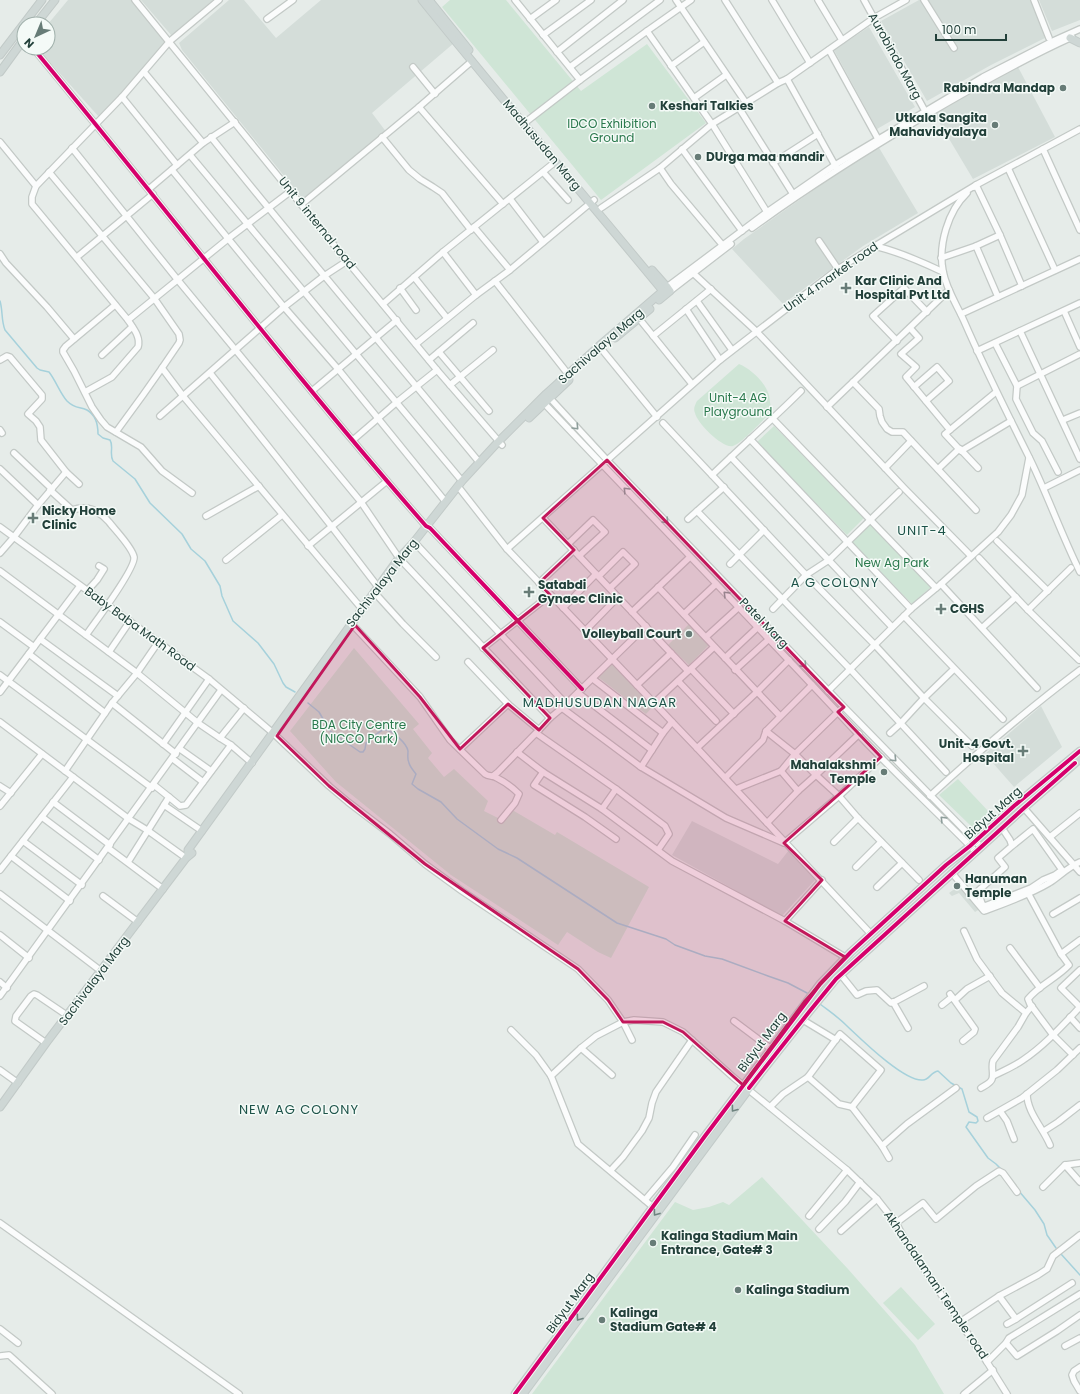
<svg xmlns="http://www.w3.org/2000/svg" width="1080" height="1394" font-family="Poppins,sans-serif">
<rect width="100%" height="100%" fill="#e6ece9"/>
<g fill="#d4ddd9">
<path d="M68 0H133L168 41 100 118 37 48H48V24Z"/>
<path d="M141 0H213L172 36Z"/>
<path d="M229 0H244L276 38 321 0H419L454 43 372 113 387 133 306 203 182 50 179 43Z"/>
<path d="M919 0H1031L1045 38 991 65 927 101 881 21Z"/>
<path d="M1039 0H1080V20L1052 31Z"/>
<path d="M869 27 915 107 877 129 834 50Z"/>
<path d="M1018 67 1055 137 973 179 933 112 980 85Z"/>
<path d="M878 146 918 213 863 246 783 304 732 249 744 239 859 158Z"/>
<path d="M1041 706 1062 747 1014 787 985 754Z"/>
<path d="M692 821 778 864 789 850 815 880 782 916 672 855Z"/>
<path d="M960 885 980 909 975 912 959 893 952 896 949 893Z"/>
</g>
<g fill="#cfe5d6">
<path d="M450 0H506L581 91 647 44 706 123 601 200 442 7Z"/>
<path d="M739 364C751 369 765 382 769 395 770 400 770 405 772 411 765 418 741 444 733 446 723 449 697 423 695 413 693 409 695 405 697 401Z"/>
<path d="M774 426 864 518 847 535 757 442Z"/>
<path d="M871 522 933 585 912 604 852 542Z"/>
<path d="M689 624 709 645 689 665 668 645Z"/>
<path d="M354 648 419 724 413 729 432 753 428 758 444 777 454 769 488 801 484 811 500 819 507 807 555 835 557 832 649 887 611 958 598 952 567 932 558 945 451 875 336 782 290 731Z"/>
<path d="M613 663 654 705 646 714 598 677Z"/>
<path d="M958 779 989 812 972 827 939 795Z"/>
<path d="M762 1177 848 1269 915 1345 944 1394H532L675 1202 693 1210 709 1207 723 1202 729 1205Z"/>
<path d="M901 1287 935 1324 918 1340 883 1303Z"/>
</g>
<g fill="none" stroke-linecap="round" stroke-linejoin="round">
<g stroke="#a6d1db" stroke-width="1.5">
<path d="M0 301C3 311 1 320 5 330L37 368 40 370 49 372C56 381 60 393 67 401 76 410 80 406 87 410 96 415 98 425 98 434L103 438 110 440C114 446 109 454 113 461L135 479 150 503 182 534 191 549 205 561 220 586 222 596 233 621 258 643 274 664 283 683 286 687 295 692"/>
<path d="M308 703 319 712 330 731 360 752H363L365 749 366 743C371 740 377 732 383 730 391 728 407 744 408 751 408 756 407 759 409 763 410 767 413 770 416 774L412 784 418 789 441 802 457 819 498 849 517 858 617 923 666 939 675 945 705 956 722 959 768 976 788 983 807 993"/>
<path d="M820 1004C829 1011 838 1017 846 1025 860 1038 904 1082 923 1080 929 1080 931 1072 938 1071L951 1083 962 1089 969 1112 977 1117 978 1121 976 1123 969 1122 966 1127 988 1158 996 1164 1002 1170"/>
<path d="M1018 1190 1035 1210 1044 1224 1047 1235 1056 1248"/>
<path d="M1061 1254 1080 1275"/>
</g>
<defs>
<g id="minor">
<path d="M135 0 347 261 437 370 502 445"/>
<path d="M219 0 170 41 122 97 36 186 32 197V204L128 320 229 238 291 191"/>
<path d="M515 0 580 80 647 31 712 124 767 212"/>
<path d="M676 0 746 103"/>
<path d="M725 0 778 83"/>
<path d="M772 0 810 63"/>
<path d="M818 0 842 40"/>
<path d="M864 0 925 111"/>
<path d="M924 0 954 48"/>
<path d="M1034 0 1049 38"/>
<path d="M267 19 293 0"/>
<path d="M530 19 556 0"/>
<path d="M647 31 691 0"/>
<path d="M543 35 591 0"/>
<path d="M33 48C165 207 290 371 426 526L430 528 582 689"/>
<path d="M829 50 878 139"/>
<path d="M557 52 623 0"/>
<path d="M671 66 704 42"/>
<path d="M413 67 435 94"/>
<path d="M570 67 660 0"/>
<path d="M144 72 203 143"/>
<path d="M787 79 836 167"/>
<path d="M122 97 177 165"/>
<path d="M694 98 726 75"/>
<path d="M419 107 503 204"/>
<path d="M739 108 793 194"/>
<path d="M527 121 580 80"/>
<path d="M1080 129 1043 149 1080 230"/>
<path d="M211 137C299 247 390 354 479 462"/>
<path d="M382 137 409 170 420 179 433 187 442 193 471 230"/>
<path d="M0 142 36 186"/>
<path d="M72 148 177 279 361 502 399 558 550 718 562 708"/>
<path d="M682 149 742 231"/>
<path d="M190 155 462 481"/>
<path d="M773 163 818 134"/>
<path d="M660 168 671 184 725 248"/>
<path d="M1008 168 1055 270"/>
<path d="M172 170 284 307 338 369 445 501"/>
<path d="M49 172 154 298 179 334 180 340 179 343 162 368 183 396 362 609"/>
<path d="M543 172 568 200"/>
<path d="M974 187 976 185 1000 235 1022 286"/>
<path d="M149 189 203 143 235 122"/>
<path d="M967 193C948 211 938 245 943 271 946 289 957 305 964 321 984 367 1006 411 1028 455 1047 493 1061 534 1080 572"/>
<path d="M510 199 543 242"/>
<path d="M302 204 419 107 472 61"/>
<path d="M601 208 660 168 712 124 778 83 787 79 874 18 906 0"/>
<path d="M474 227 510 270"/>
<path d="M752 228C807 188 864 152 923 117 972 88 1021 60 1072 37"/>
<path d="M819 241 838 269"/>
<path d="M875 246C899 252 920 261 943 272"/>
<path d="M976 246 1000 235"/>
<path d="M443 252 476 295"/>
<path d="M0 254 6 263 47 307 74 339"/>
<path d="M77 257 153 194"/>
<path d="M941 258 976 246 998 297"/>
<path d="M693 273 756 331 904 488 971 556"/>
<path d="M414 277 447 318"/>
<path d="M495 281 568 374"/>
<path d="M667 287 767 212 835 165 983 77 1051 42 1080 29"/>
<path d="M400 288 416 310"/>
<path d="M670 291 731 244"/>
<path d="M697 301 732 350"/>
<path d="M383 304 443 252 555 162"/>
<path d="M115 305 66 346 63 350V352L74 371 92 407 101 420 107 427 141 447 162 471 192 493"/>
<path d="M686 309 720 360"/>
<path d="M1064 311 1080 347"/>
<path d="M961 314 1080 259"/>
<path d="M637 316 692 384"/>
<path d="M910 328 919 338 901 354 916 367 906 377 950 430"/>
<path d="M1020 331 1080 459"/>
<path d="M653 336 711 289"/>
<path d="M897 341 873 316 904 288 927 312"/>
<path d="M995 343 1017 386 1016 399 1033 433 1042 441 1058 472"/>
<path d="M416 344 476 295 510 270 594 200"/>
<path d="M599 346 657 417"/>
<path d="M977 351 1080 303"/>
<path d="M439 352 489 411"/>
<path d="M102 355 132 327"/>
<path d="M0 360 7 356 10 357 42 395V399L28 414 36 421 40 427 41 440 66 472"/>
<path d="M429 360 473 323"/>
<path d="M210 373 332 527 378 587"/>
<path d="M853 382 879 409 880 416 882 422 887 429 892 432H903L976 510"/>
<path d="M450 385 493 350"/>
<path d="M1017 386 1080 354"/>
<path d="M914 387 937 367 949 381 926 401"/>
<path d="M312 391 397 320"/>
<path d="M85 392 112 377 138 347C141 337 133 328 128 320"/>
<path d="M548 396 607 460 844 707 981 847"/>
<path d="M542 401C647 512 754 622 858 734 896 774 937 812 976 852"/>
<path d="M827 407 949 290"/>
<path d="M160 416 284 307 324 276 347 261"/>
<path d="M773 419 936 588"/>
<path d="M1063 420 1080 413"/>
<path d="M663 423 806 575 874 644 924 698 972 746"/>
<path d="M0 430 2 433"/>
<path d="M116 432 143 395 162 368"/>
<path d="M750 439 911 609"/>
<path d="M353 440 397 402 437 370"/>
<path d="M960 449 978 468"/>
<path d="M961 451 1011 421"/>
<path d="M14 453 52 489"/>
<path d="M731 457 892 627"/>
<path d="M885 468 911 441"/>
<path d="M0 469 38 505"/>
<path d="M938 469 959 449 945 434 996 392"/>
<path d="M712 475C742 446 772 420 801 391"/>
<path d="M1044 488 1080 470"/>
<path d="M460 489 507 549 697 748 871 934"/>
<path d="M50 490 72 510C87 505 99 510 109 522 116 531 132 547 134 557 136 568 94 624 86 635"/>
<path d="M697 511 850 669 946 772"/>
<path d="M206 516 259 486"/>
<path d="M543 518 688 671"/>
<path d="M688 519 724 487"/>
<path d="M0 527 209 679 273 733 329 786 348 802 390 834 425 864 462 891 578 969 608 1000 623 1022 632 1040"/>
<path d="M997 541 1048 591"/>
<path d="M568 544 593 520 605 532 579 556"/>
<path d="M417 545 566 704"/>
<path d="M308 546 387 481"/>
<path d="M507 549 720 360 838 269 875 246 976 185 1043 149"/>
<path d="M0 553 14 537 38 505 66 472 79 484"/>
<path d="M979 558 1028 610 1079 660"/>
<path d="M226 560 282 515"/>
<path d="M730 564 764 530"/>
<path d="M0 571 137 673 198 723 220 738"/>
<path d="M599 576 623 552 635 564 610 588"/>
<path d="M539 583 574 550"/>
<path d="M941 584 1037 688"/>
<path d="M658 587 780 716"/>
<path d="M87 591 97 580 104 569 99 566"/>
<path d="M374 592 403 624 436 657"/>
<path d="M563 608 596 574"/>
<path d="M773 609 806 575 829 560 899 492"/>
<path d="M1028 610 1071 568"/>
<path d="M632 612 690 557"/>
<path d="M684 614 716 584"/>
<path d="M904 616 1003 719"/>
<path d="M0 622 34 647"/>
<path d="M351 623 420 697 450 740 485 774C489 777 493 775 497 778 505 782 513 788 519 794L515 803 501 820"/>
<path d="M646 626 562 708 641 767 726 818 784 843 839 796 881 757"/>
<path d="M983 627 1016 597"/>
<path d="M585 631 618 597"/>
<path d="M706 637 739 607"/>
<path d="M40 639 118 696"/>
<path d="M483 648 550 595"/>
<path d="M109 652 130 621"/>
<path d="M29 654 105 713"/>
<path d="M725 658 758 627"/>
<path d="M468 662 508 704 539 730"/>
<path d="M691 669 734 714"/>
<path d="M735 670 769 639"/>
<path d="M0 675 152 788"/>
<path d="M593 679 663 733"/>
<path d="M678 681 716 721"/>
<path d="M637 685 671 653"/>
<path d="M828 691 911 609 941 584 998 532 1011 515 1022 495 1029 458"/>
<path d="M0 692 80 586"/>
<path d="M578 693 652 750"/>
<path d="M112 703 176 754"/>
<path d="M654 703 714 647"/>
<path d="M244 708 220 738 231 745 252 763"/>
<path d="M840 710 795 754 816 775 859 734"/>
<path d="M0 722 129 819 147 830 186 858"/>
<path d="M766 731 795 754 781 771 798 791 816 775 839 796 858 818 919 880"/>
<path d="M537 732 550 718"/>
<path d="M890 733 900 724 924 698 954 669"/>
<path d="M163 744 209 679"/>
<path d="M697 748 757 692 789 660"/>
<path d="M180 749 211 771"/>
<path d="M460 749 508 704"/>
<path d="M517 752 543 772 602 809 672 861 785 921"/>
<path d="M173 759 203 782"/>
<path d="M641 767 663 733 672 722"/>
<path d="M65 771 112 703 137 673 159 641"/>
<path d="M543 772 534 785 585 817 616 839"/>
<path d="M493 776 498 772 536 733 616 789 665 826 669 834 658 850"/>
<path d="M725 778 763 740 766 731 812 685"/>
<path d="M154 785 169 797"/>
<path d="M0 786 11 793"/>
<path d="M736 789 781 771"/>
<path d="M930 796C978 752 1028 709 1080 670"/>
<path d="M53 802 110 845"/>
<path d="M164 805 202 831"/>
<path d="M0 806 42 754"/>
<path d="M1024 808 1080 872"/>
<path d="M602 809 616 789"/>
<path d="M42 817 99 860"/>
<path d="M767 823 798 791"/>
<path d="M1002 828 1010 840 1012 846 998 858 1005 867 978 891 982 904 985 906 1031 888 1043 880 1055 875 1062 870 1033 829 1012 846"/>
<path d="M1050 837 1080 813"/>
<path d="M23 841 82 885"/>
<path d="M834 842 858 818"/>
<path d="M108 848 163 889"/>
<path d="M11 856 70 901"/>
<path d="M128 862 169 797 180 806 186 805 231 745"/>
<path d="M856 867 881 842"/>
<path d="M0 870 73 777"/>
<path d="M952 873 984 911C1006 903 1029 895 1049 883 1060 876 1068 867 1080 862"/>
<path d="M822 880 785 921 845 957"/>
<path d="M877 887 902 863"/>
<path d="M1028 893 1061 954"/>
<path d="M0 894 101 971"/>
<path d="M103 896 138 922"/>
<path d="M1053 914 1080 898"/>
<path d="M964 931 977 959 1002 993 1026 1013"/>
<path d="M0 935 29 958"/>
<path d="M1010 948 1040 988"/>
<path d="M841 975 857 995 866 991 877 990 891 1003 896 1001 924 986"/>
<path d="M0 982 7 988"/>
<path d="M950 994 975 1029 974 1032 963 1041"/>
<path d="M0 996 221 690"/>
<path d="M955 1000 967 989 990 976"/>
<path d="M893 1002 908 1028"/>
<path d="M942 1005 952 997"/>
<path d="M1070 1017 1080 1028"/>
<path d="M803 1020 836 1040"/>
<path d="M734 1021 770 1048"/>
<path d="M511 1030 536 1055 551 1076 578 1144 653 1207"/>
<path d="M46 1043 15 1021 16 1016 31 996 34 994 37 995 68 1016"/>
<path d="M581 1048 612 1075"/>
<path d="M1073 1055 1053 1035 1030 1004 1028 999C1039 985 1057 978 1069 965L1061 954 1080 940"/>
<path d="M0 1070 18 1083"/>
<path d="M551 1076 581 1048 596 1036 623 1022 634 1020 663 1022 683 1032 733 1077 847 1170 877 1199 896 1223 909 1247 987 1362 1007 1394"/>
<path d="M993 1076C1003 1071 1013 1067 1023 1060 1044 1046 1062 1026 1080 1007L1061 988 1080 970"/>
<path d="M808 1077 839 1104 852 1107"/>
<path d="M981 1088C984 1086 991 1083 992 1079 994 1074 991 1067 993 1061L1018 1027 1026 1013 1032 1006"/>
<path d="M1027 1094C1027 1112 1043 1128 1050 1145"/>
<path d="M770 1107 783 1094 808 1077 840 1034 881 1070 852 1107 882 1146"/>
<path d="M1000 1111 1007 1121 1014 1139"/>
<path d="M987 1118 1022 1098 1057 1070 1080 1048"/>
<path d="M1044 1131 1058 1122 1080 1105"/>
<path d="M889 1158 882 1146 907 1124 956 1088"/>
<path d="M1065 1165 1080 1182"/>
<path d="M611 1170 623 1157 642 1131 649 1118 652 1103 656 1092 692 1040"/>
<path d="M1043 1187 1065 1165 1080 1163"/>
<path d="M645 1200 673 1167 695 1135"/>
<path d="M809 1216 847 1170"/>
<path d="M0 1223 239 1394"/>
<path d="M896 1223 923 1203 936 1219 976 1186 999 1171 1003 1173 1017 1192"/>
<path d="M819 1229 845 1202 860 1182"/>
<path d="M841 1231 877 1199"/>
<path d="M999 1296 1016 1319 1072 1283"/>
<path d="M960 1322 999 1296 1038 1275 1047 1269 1053 1256 1080 1235"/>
<path d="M1007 1324 1016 1319"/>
<path d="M0 1329 18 1343"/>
<path d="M1006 1343 1017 1356 1057 1331 1080 1315"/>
<path d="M1065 1346 1080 1338"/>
<path d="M0 1356 9 1355 52 1394"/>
<path d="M987 1362 1006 1343 1009 1338 1080 1294"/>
<path d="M1080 1367 1074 1371 1072 1375 1074 1381 1080 1391"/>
<path d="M964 1394 993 1370"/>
</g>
<g id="major">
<path d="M429 0 469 50"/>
<path d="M36 24 55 0"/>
<path d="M1070 38 1080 43"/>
<path d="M0 55 42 0"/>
<path d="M0 72 24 39"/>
<path d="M652 270 667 287"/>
<path d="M659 300 670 291 667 287 663 291 666 294"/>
<path d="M615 338 650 309"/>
<path d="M529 418 569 380"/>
<path d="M188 855V850L399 558 414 542 462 481 498 442 546 394 599 346 663 291C583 194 501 98 422 0"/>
<path d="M0 1107 46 1043 186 858 192 853"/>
<path d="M515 1394 705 1136 820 984 851 952 946 865 970 846 1014 806 1080 751"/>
<path d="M523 1394 760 1074 809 1012 836 979 1024 808 1080 759"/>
</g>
</defs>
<use href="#minor" stroke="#c3c9c6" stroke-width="8"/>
<use href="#major" stroke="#c2cac8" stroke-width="9"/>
<use href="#minor" stroke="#fbfcfc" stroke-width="5.5"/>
<use href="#major" stroke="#ced7d5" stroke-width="7"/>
<defs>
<g id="cycleway">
<path d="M33 48C165 207 290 371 426 526L430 528 582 689"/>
<path d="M749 1088 809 1012 836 979 1024 808 1075 763"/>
<path d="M515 1394 705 1136 820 984 851 952 946 865 970 846 1014 806 1080 751"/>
</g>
</defs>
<use href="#cycleway" stroke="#f4faf7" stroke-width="6"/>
<use href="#cycleway" stroke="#d6006c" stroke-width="4"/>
</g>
<defs><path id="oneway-chevron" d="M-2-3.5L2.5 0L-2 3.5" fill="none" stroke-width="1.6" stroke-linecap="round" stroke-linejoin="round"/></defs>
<g stroke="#8e9e9b">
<use href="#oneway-chevron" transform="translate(576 427) rotate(47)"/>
<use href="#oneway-chevron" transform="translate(626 490) rotate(-134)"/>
<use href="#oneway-chevron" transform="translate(666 521) rotate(46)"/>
<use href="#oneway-chevron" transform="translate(726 594) rotate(-135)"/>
<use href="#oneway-chevron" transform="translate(804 665) rotate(47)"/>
<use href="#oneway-chevron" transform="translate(894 759) rotate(46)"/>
<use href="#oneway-chevron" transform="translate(943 819) rotate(-135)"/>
</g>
<g stroke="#6f8480">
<use href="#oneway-chevron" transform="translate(734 1109) rotate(127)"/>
<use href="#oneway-chevron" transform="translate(656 1213) rotate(126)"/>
<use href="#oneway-chevron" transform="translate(579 1318) rotate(126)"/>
</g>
<path fill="#c2185b" fill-opacity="0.2" stroke="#c2185b" stroke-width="3" stroke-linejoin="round" d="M607 460 828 691 844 707 838 712 881 757 784 843 822 880 785 921 845 957 805 1001 743 1085 683 1032 663 1022H623L608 1000 578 969 425 864 329 786 277 736 355 625 420 697 460 749 508 704 539 730 550 718 483 648 550 595 539 583 574 550 543 518Z"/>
<g fill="#677c77" stroke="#f4faf7" stroke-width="1.5">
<circle cx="1063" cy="88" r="4"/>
<circle cx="652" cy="106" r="4"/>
<circle cx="995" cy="125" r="4"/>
<circle cx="698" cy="157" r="4"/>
<path d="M844 282h4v4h4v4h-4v4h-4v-4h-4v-4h4z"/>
<path d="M31 512h4v4h4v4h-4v4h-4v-4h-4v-4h4z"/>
<path d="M527 586h4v4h4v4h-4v4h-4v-4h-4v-4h4z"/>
<path d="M939 603h4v4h4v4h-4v4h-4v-4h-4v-4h4z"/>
<circle cx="689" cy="634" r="4"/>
<path d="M1021 745h4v4h4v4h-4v4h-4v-4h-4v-4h4z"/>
<circle cx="884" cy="772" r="4"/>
<circle cx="957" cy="886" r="4"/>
<circle cx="653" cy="1243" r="4"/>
<circle cx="738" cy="1290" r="4"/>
<circle cx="602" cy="1320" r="4"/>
</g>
<g text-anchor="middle" stroke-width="3" stroke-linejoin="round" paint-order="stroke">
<g font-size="12" fill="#22403a" stroke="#f4faf7">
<text transform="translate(895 56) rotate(61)" y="4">Aurobindo Marg</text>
<text transform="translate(542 145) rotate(50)" y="4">Madhusudan Marg</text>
<text transform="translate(317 223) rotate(51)" y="4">Unit 9 internal road</text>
<text transform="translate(831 277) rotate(-35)" y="4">Unit 4 market road</text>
<text transform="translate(601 346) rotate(-41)" y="4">Sachivalaya Marg</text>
<text transform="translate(382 583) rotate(-52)" y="4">Sachivalaya Marg</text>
<text transform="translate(764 623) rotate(46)" y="4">Patel Marg</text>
<text transform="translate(140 629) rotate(36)" y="4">Baby Baba Math Road</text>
<text transform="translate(993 813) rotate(-42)" y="4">Bidyut Marg</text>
<text transform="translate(94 981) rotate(-53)" y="4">Sachivalaya Marg</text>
<text transform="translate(762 1042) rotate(-53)" y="4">Bidyut Marg</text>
<text transform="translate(936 1285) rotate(56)" y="4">Akhandalamani Temple road</text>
<text transform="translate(570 1303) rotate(-54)" y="4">Bidyut Marg</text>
</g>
<g font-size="12" font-weight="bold" fill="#22403a" stroke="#f4faf7" text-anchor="start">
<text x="1055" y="92" text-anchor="end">Rabindra Mandap</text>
<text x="660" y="110">Keshari Talkies</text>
<text x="987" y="122" text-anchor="end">Utkala Sangita<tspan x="987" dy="14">Mahavidyalaya</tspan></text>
<text x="706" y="161">DUrga maa mandir</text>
<text x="855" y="285">Kar Clinic And<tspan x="855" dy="14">Hospital Pvt Ltd</tspan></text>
<text x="42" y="515">Nicky Home<tspan x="42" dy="14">Clinic</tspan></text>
<text x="538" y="589">Satabdi<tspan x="538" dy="14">Gynaec Clinic</tspan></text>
<text x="950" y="613">CGHS</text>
<text x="681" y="638" text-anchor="end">Volleyball Court</text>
<text x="1014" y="748" text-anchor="end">Unit-4 Govt.<tspan x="1014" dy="14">Hospital</tspan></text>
<text x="876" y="769" text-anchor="end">Mahalakshmi<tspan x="876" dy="14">Temple</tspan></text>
<text x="965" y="883">Hanuman<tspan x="965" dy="14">Temple</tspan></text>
<text x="661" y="1240">Kalinga Stadium Main<tspan x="661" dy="14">Entrance, Gate# 3</tspan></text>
<text x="746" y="1294">Kalinga Stadium</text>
<text x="610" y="1317">Kalinga<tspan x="610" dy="14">Stadium Gate# 4</tspan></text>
</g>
<g font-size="12" fill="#2a794d" stroke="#f4faf7">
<text x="612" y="128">IDCO Exhibition<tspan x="612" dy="14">Ground</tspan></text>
<text x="738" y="402">Unit-4 AG<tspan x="738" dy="14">Playground</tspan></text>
<text x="892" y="567">New Ag Park</text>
<text x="359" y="729">BDA City Centre<tspan x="359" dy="14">(NICCO Park)</tspan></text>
</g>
<g font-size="13" letter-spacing="1" fill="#1d5349" stroke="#f4faf7">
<text x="922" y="535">UNIT-4</text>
<text x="835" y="587">A G COLONY</text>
<text x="600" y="707">MADHUSUDAN NAGAR</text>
<text x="299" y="1114">NEW AG COLONY</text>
</g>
</g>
<g transform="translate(36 36) rotate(224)"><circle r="19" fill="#f4faf7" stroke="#a0b0ab"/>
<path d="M0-3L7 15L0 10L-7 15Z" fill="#677c77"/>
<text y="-6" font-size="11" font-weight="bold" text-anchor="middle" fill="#22403a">N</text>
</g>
<path d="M936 34v6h70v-6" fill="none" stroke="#22403a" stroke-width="2"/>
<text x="942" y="34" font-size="12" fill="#22403a" stroke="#f4faf7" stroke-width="3" paint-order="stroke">100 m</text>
</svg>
